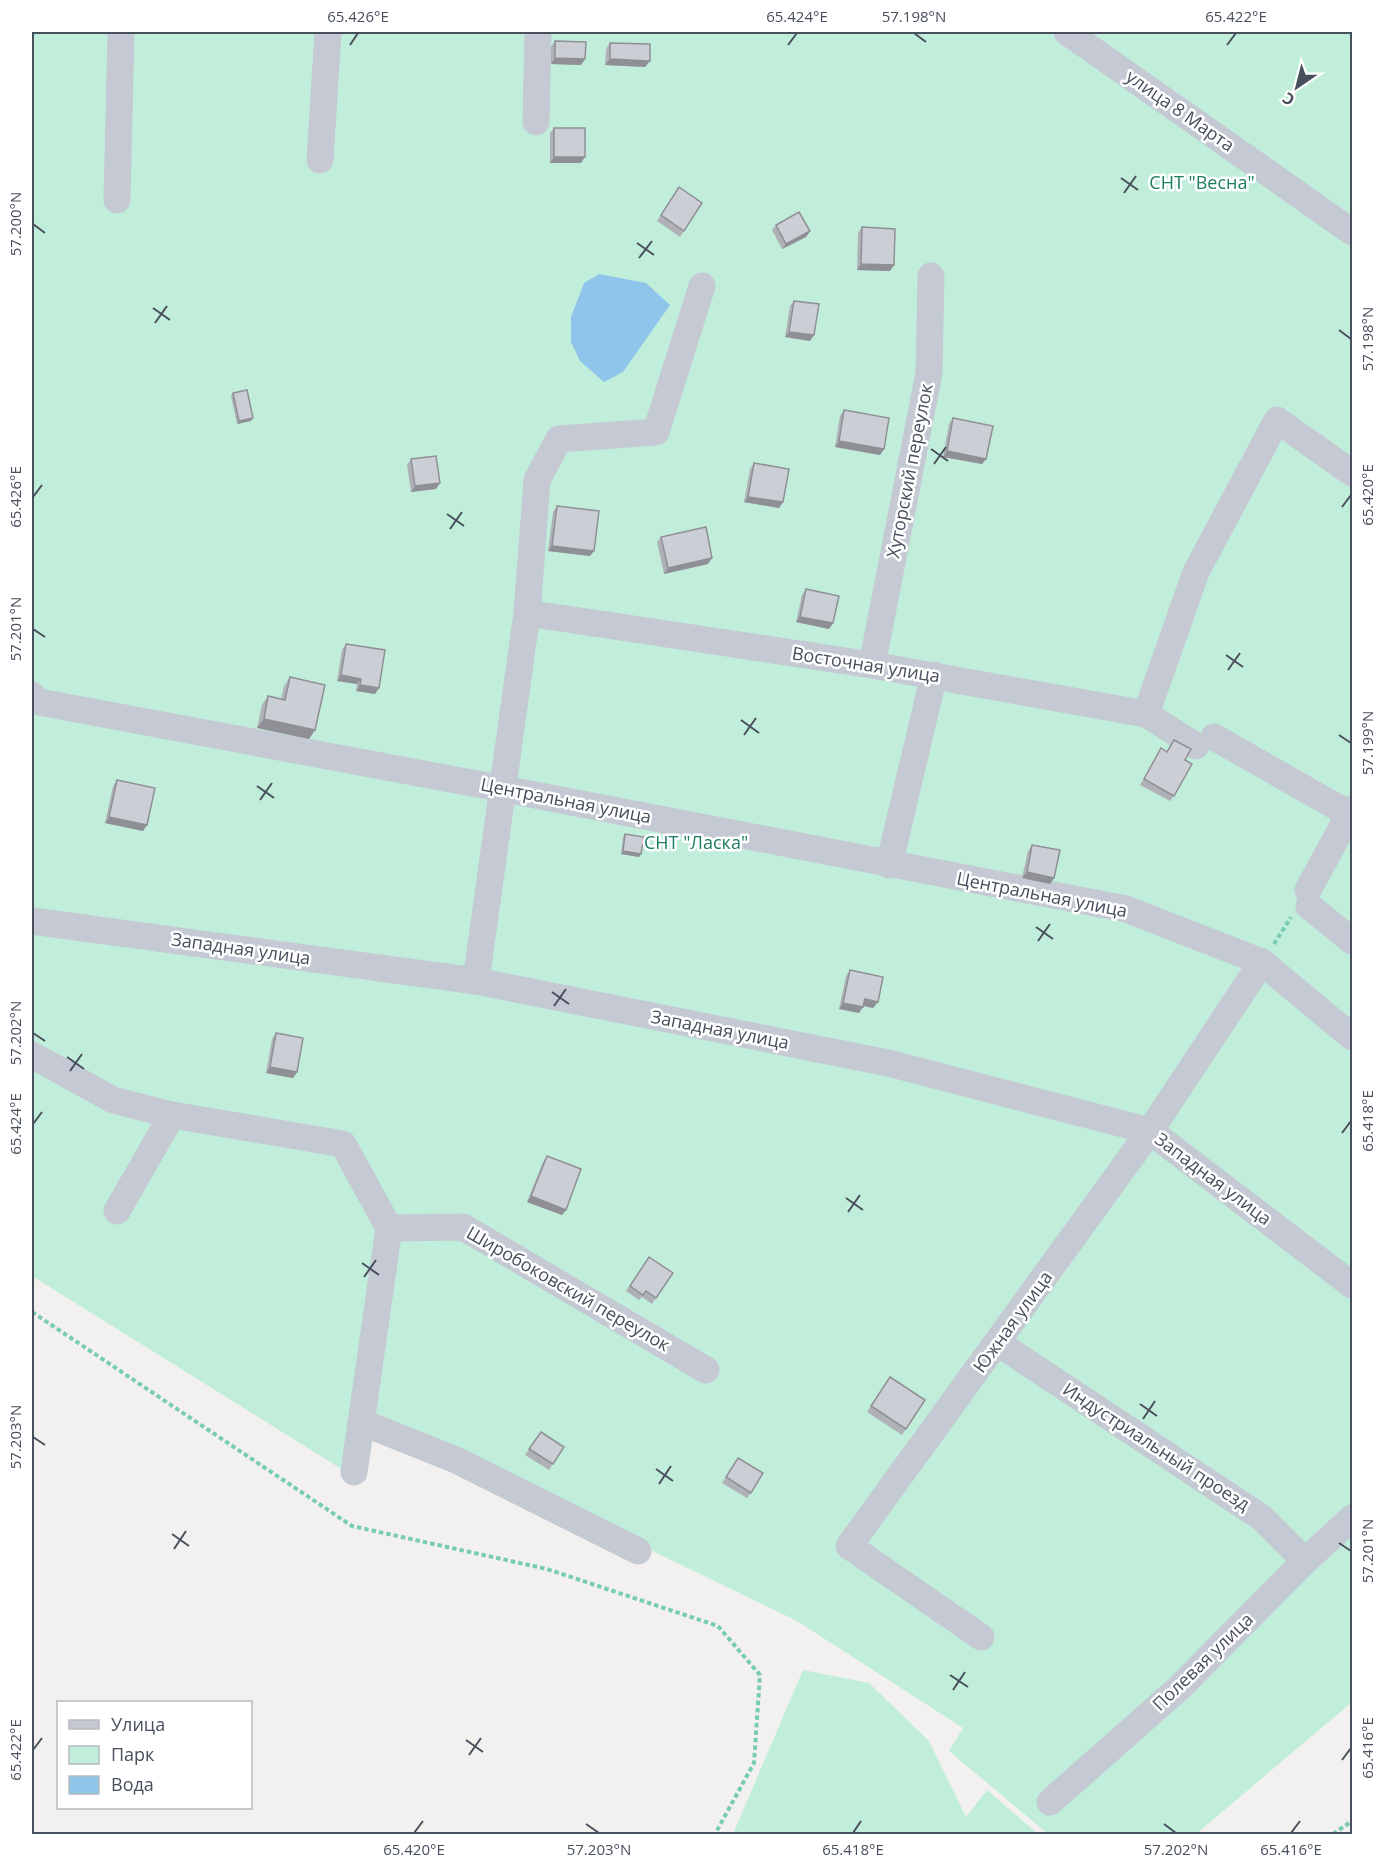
<svg xmlns="http://www.w3.org/2000/svg" width="1384" height="1866" font-family="'Open Sans',sans-serif">
<rect width="100%" height="100%" fill="#f2f1f0"/>
<g fill="#c0eedb">
<path d="M32 32H1352V1702L1196 1834H1048L949 1751 963 1728 797 1621 378 1418 359 1480 32 1276Z"/>
<path d="M803 1670 869 1683 929 1741 966 1817 987 1790 1038 1834H733Z"/>
</g>
<path fill="#8fc5ea" d="M599 274 646 283 670 305 623 372 604 382 580 361 571 342V317L584 283Z"/>
<g fill="none" stroke-linecap="round" stroke-linejoin="round">
<g stroke="#79ccb4" stroke-width="4" stroke-dasharray="4.5 3" stroke-linecap="butt">
<path d="M1274 944 1291 917"/>
<path d="M32 1312 352 1526 547 1569 718 1626 760 1675 754 1763 715 1834"/>
<path d="M1333 1834 1352 1821"/>
</g>
<g stroke="#c4c9d4" stroke-width="27">
<path d="M1067 32 1352 232"/>
<path d="M536 122 538 32"/>
<path d="M320 160 328 32"/>
<path d="M117 200 121 32"/>
<path d="M527 613 872 665 1146 714 1196 746"/>
<path d="M872 665 929 373 931 276"/>
<path d="M32 695 39 702 504 789 1126 909 1262 962 1352 1037"/>
<path d="M1146 714 1196 572 1277 420 1352 473"/>
<path d="M1214 737 1349 814"/>
<path d="M889 865 934 675"/>
<path d="M1308 890 1352 809"/>
<path d="M1309 906 1352 941"/>
<path d="M32 921 476 981 888 1063 1150 1131 1352 1285"/>
<path d="M476 981 527 613 537 480 559 439 656 432 702 286"/>
<path d="M32 1055 113 1100 172 1115 343 1144 389 1228 354 1472"/>
<path d="M117 1211 172 1115"/>
<path d="M389 1228 463 1227 706 1370"/>
<path d="M998 1343 1262 1518 1305 1561"/>
<path d="M361 1422 456 1460 638 1551"/>
<path d="M981 1637 849 1546 1150 1131 1262 962"/>
<path d="M1050 1802 1178 1689 1305 1561 1352 1518"/>
</g>
</g>
<g fill="#afb1b7">
<path d="M555 41 585 59 581 65 551 64V47Z"/>
<path d="M610 43 650 61 645 67 605 65 606 49Z"/>
<path d="M554 128 581 163H550V133Z"/>
<path d="M679 187 702 203 680 237 657 221Z"/>
<path d="M776 225 810 231 806 237 782 249 772 230Z"/>
<path d="M862 227 894 265 890 271 857 270 858 233Z"/>
<path d="M794 301 814 335 810 341 785 337 790 306Z"/>
<path d="M233 393 251 421 237 424 231 396Z"/>
<path d="M844 410 884 449 880 455 835 447 840 416Z"/>
<path d="M953 418 986 459 982 464 943 457 949 424Z"/>
<path d="M411 459 440 483 436 489 411 492 407 465Z"/>
<path d="M754 463 783 502 779 508 744 502 750 469Z"/>
<path d="M557 506 594 551 590 556 548 551 553 512Z"/>
<path d="M661 537 708 564 664 574 657 542Z"/>
<path d="M806 589 833 623 829 629 796 622 802 595Z"/>
<path d="M346 644 375 694 356 691 357 684 337 681 342 650Z"/>
<path d="M290 677 315 730 309 739 257 728 262 705 268 696 281 699 284 686Z"/>
<path d="M1174 740 1185 760 1174 796 1170 801 1140 785 1161 748 1167 751Z"/>
<path d="M117 780 147 825 143 831 105 823 113 786Z"/>
<path d="M625 834 641 854 639 857 621 854 623 837Z"/>
<path d="M1032 845 1054 878 1050 884 1022 878 1028 851Z"/>
<path d="M850 970 878 1002 873 1008 863 1006 859 1013 839 1009 846 976Z"/>
<path d="M276 1033 297 1072 293 1078 266 1073 272 1039Z"/>
<path d="M547 1156 566 1210 562 1215 527 1202 543 1162Z"/>
<path d="M649 1257 673 1273 652 1304 642 1297 639 1300 626 1291Z"/>
<path d="M890 1377 925 1400 902 1435 867 1412Z"/>
<path d="M541 1432 553 1464 549 1470 525 1455Z"/>
<path d="M738 1458 751 1493 747 1498 722 1483Z"/>
</g>
<g fill="#8f9095">
<path d="M555 58 585 59 581 65 551 64Z"/>
<path d="M610 59 650 61 645 67 605 65Z"/>
<path d="M554 157H585L581 163H550Z"/>
<path d="M810 231 806 237 782 249 786 244Z"/>
<path d="M861 264 894 265 890 271 857 270Z"/>
<path d="M789 332 814 335 810 341 785 337Z"/>
<path d="M253 418 251 421 237 424 239 421Z"/>
<path d="M839 441 884 449 880 455 835 447Z"/>
<path d="M947 451 986 459 982 464 943 457Z"/>
<path d="M440 483 436 489 411 492 415 486Z"/>
<path d="M748 497 783 502 779 508 744 502Z"/>
<path d="M552 546 594 551 590 556 548 551Z"/>
<path d="M712 558 708 564 664 574 668 568Z"/>
<path d="M800 617 833 623 829 629 796 622Z"/>
<path d="M341 675 361 679 357 684 337 681Z"/>
<path d="M360 685 379 688 375 694 356 691Z"/>
<path d="M264 719 315 730 309 739 257 728Z"/>
<path d="M109 817 147 825 143 831 105 823Z"/>
<path d="M623 851 641 854 639 857 621 854Z"/>
<path d="M1027 872 1054 878 1050 884 1022 878Z"/>
<path d="M865 999 878 1002 873 1008 860 1005Z"/>
<path d="M843 1003 863 1007 859 1013 839 1009Z"/>
<path d="M270 1067 297 1072 293 1078 266 1073Z"/>
<path d="M531 1196 566 1210 562 1215 527 1202Z"/>
</g>
<g fill="#ccced5" stroke="#8f9095" stroke-width="1.5">
<path d="M555 41 586 42 585 59 555 58Z"/>
<path d="M610 43 650 44V61L610 59Z"/>
<rect x="554" y="128" width="31" height="29"/>
<path d="M679 187 702 203 684 231 661 215Z"/>
<path d="M799 212 810 231 786 244 776 225Z"/>
<path d="M862 227 895 229 894 265 861 264Z"/>
<path d="M794 301 819 304 814 335 789 332Z"/>
<path d="M247 390 253 418 239 421 233 393Z"/>
<path d="M844 410 889 418 884 449 839 441Z"/>
<path d="M953 418 993 426 986 459 947 451Z"/>
<path d="M436 456 440 483 415 486 411 459Z"/>
<path d="M754 463 789 469 783 502 748 497Z"/>
<path d="M557 506 599 511 594 551 552 546Z"/>
<path d="M706 527 712 558 668 568 661 537Z"/>
<path d="M806 589 839 596 833 623 800 617Z"/>
<path d="M346 644 385 650 379 688 360 685 361 679 341 675Z"/>
<path d="M290 677 325 685 315 730 264 719 268 696 285 700Z"/>
<path d="M1174 740 1191 749 1185 760 1192 764 1174 796 1144 779 1161 748 1167 752Z"/>
<path d="M117 780 155 788 147 825 109 817Z"/>
<path d="M625 834 644 837 641 854 623 851Z"/>
<path d="M1032 845 1060 850 1054 878 1027 872Z"/>
<path d="M850 970 883 977 878 1002 865 999 863 1007 843 1003Z"/>
<path d="M276 1033 303 1038 297 1072 270 1067Z"/>
<path d="M547 1156 581 1169 566 1210 531 1196Z"/>
<path d="M649 1257 673 1273 656 1298 646 1291 643 1295 630 1286Z"/>
<path d="M890 1377 925 1400 906 1429 871 1406Z"/>
<path d="M541 1432 564 1447 553 1464 529 1449Z"/>
<path d="M738 1458 763 1473 751 1493 726 1477Z"/>
</g>
<path fill="none" stroke="#484f5d" stroke-width="2" d="M914 33 926 42M350 45 358 33M788 45 797 33M1227 45 1236 33M1121 178 1138 190M1124 193 1136 176M33 224 45 233M637 243 654 255M639 258 652 241M153 308 170 320M155 323 167 306M1339 330 1351 339M931 449 948 461M934 464 946 447M33 497 42 485M1342 507 1351 495M447 514 464 526M450 529 462 512M33 629 45 637M1226 655 1243 667M1228 670 1240 653M741 720 759 733M744 735 756 718M1339 735 1351 743M257 786 274 798M260 800 272 783M1036 927 1053 939M1038 941 1050 924M552 992 569 1004M554 1006 566 989M33 1033 45 1041M67 1057 84 1069M70 1071 82 1054M33 1124 42 1112M1342 1133 1351 1121M846 1198 863 1210M848 1212 860 1195M362 1263 379 1275M364 1277 376 1260M1140 1404 1157 1416M1143 1419 1155 1401M33 1437 45 1445M656 1469 673 1481M659 1484 671 1466M172 1534 189 1546M1339 1543 1351 1551M174 1549 186 1531M950 1675 968 1687M953 1690 965 1672M466 1740 483 1752M33 1750 42 1738M469 1755 481 1738M1342 1760 1351 1748M586 1824 599 1833M1164 1824 1176 1833M414 1833 423 1821M853 1833 861 1821M1291 1833 1300 1821"/>
<g text-anchor="middle" stroke-width="5" stroke-linejoin="round" paint-order="stroke">
<g font-size="18" fill="#484f5d" stroke="#fff">
<text transform="translate(1180 111) rotate(35)" y="6">улица 8 Марта</text>
<text transform="translate(910 471) rotate(-79)" y="6">Хуторский переулок</text>
<text transform="translate(866 665) rotate(9)" y="6">Восточная улица</text>
<text transform="translate(566 801) rotate(11)" y="6">Центральная улица</text>
<text transform="translate(1042 895) rotate(11)" y="6">Центральная улица</text>
<text transform="translate(241 949) rotate(8)" y="6">Западная улица</text>
<text transform="translate(720 1030) rotate(11)" y="6">Западная улица</text>
<text transform="translate(1213 1179) rotate(37)" y="6">Западная улица</text>
<text transform="translate(568 1289) rotate(30)" y="6">Широбоковский переулок</text>
<text transform="translate(1013 1322) rotate(-54)" y="6">Южная улица</text>
<text transform="translate(1156 1447) rotate(33)" y="6">Индустриальный проезд</text>
<text transform="translate(1203 1662) rotate(-44)" y="6">Полевая улица</text>
</g>
<g font-size="18" fill="#1a7e60" stroke="#fff">
<text x="1202" y="189">СНТ "Весна"</text>
<text x="696" y="849">СНТ "Ласка"</text>
</g>
</g>
<rect width="1384" height="1866" fill="none" stroke="#ffffff" stroke-width="66"/>
<rect x="57" y="1701" width="195" height="108" fill="#ffffff" stroke="#b6b9be" stroke-width="1.5"/>
<rect x="69" y="1720" width="30" height="9" fill="#c4c9d4" stroke="#b6b9be" stroke-width="1.5"/>
<text x="111" y="1731" font-size="18" fill="#484f5d">Улица</text>
<rect x="69" y="1746" width="30" height="18" fill="#c0eedb" stroke="#b6b9be" stroke-width="1.5"/>
<text x="111" y="1761" font-size="18" fill="#484f5d">Парк</text>
<rect x="69" y="1776" width="30" height="18" fill="#8fc5ea" stroke="#b6b9be" stroke-width="1.5"/>
<text x="111" y="1791" font-size="18" fill="#484f5d">Вода</text>
<g transform="translate(1297 87) rotate(215)" stroke="#ffffff" stroke-width="4.5" paint-order="stroke">
<path d="M0-4.5L10 22L0 15L-10 22Z" fill="#484f5d"/>
<text y="-9" font-size="16" font-weight="bold" text-anchor="middle" fill="#484f5d">С</text>
</g>
<rect x="33" y="33" width="1318" height="1800" fill="none" stroke="#484f5d" stroke-width="2"/>
<g font-size="15" text-anchor="middle" fill="#484f5d">
<text x="358" y="22">65.426°E</text>
<text x="797" y="22">65.424°E</text>
<text x="914" y="22">57.198°N</text>
<text x="1236" y="22">65.422°E</text>
<text transform="translate(16 224) rotate(-90)" y="5">57.200°N</text>
<text transform="translate(1368 339) rotate(-90)" y="5">57.198°N</text>
<text transform="translate(1368 495) rotate(-90)" y="5">65.420°E</text>
<text transform="translate(16 497) rotate(-90)" y="5">65.426°E</text>
<text transform="translate(16 629) rotate(-90)" y="5">57.201°N</text>
<text transform="translate(1368 743) rotate(-90)" y="5">57.199°N</text>
<text transform="translate(16 1033) rotate(-90)" y="5">57.202°N</text>
<text transform="translate(1368 1121) rotate(-90)" y="5">65.418°E</text>
<text transform="translate(16 1124) rotate(-90)" y="5">65.424°E</text>
<text transform="translate(16 1437) rotate(-90)" y="5">57.203°N</text>
<text transform="translate(1368 1551) rotate(-90)" y="5">57.201°N</text>
<text transform="translate(1368 1748) rotate(-90)" y="5">65.416°E</text>
<text transform="translate(16 1750) rotate(-90)" y="5">65.422°E</text>
<text x="414" y="1855">65.420°E</text>
<text x="599" y="1855">57.203°N</text>
<text x="853" y="1855">65.418°E</text>
<text x="1176" y="1855">57.202°N</text>
<text x="1291" y="1855">65.416°E</text>
</g>
</svg>
